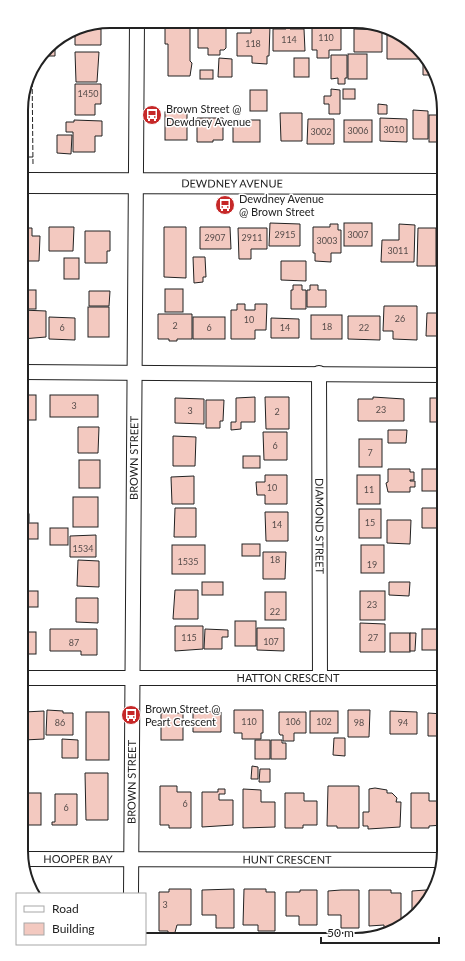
<svg xmlns="http://www.w3.org/2000/svg" width="465" height="961" font-family="Lato,sans-serif">
<rect width="100%" height="100%" fill="#fff"/>
<g fill="#f3c9c0" stroke="#222">
<path d="M95 24V29H101V45H75V28Z"/>
<path d="M251 26H270L269 56H267V64L252 63V56H237V33H251Z"/>
<path d="M286 26H290V29H304L305 51H273V29H286Z"/>
<path d="M312 26H341V50H329V58H317V50H312Z"/>
<path d="M198 27H226V48L224 50H220V55H208V48H198Z"/>
<path d="M165 28H190V61L192 63 190 76H168V44H165Z"/>
<path d="M354 29 382 30V52H354Z"/>
<path d="M387 30 414 43 421 54 420 59H387Z"/>
<path d="M48 47H55V56H44Z"/>
<path d="M75 52H99L97 82H76Z"/>
<rect x="348" y="54" width="19" height="25"/>
<path d="M331 55H347V78H345V84H338V78L331 79Z"/>
<path d="M219 58 232 59V77H218Z"/>
<rect x="294" y="58" width="15" height="19"/>
<path d="M423 58 433 75H423Z"/>
<rect x="200" y="70" width="13" height="9"/>
<path d="M75 84H101V104H95V115H75Z"/>
<path d="M331 89 340 90V114H329V104H324V96H331Z"/>
<rect x="343" y="89" width="12" height="10"/>
<rect x="250" y="90" width="17" height="21"/>
<path d="M378 104 387 105V114H378Z"/>
<path d="M413 110 428 111V139H413Z"/>
<rect x="165" y="112" width="22" height="28"/>
<path d="M280 113H302V141H281Z"/>
<rect x="429" y="115" width="12" height="27"/>
<path d="M197 118H223V140H213V142H197Z"/>
<path d="M380 118 407 119V142L380 141Z"/>
<path d="M308 119H334V144H307Z"/>
<path d="M74 120 102 121V136H95V152H73V132H66V122H74Z"/>
<rect x="233" y="120" width="27" height="22"/>
<rect x="344" y="120" width="28" height="22"/>
<path d="M57 135H72L71 154 57 153Z"/>
<path d="M270 223 300 224V246H269Z"/>
<rect x="344" y="223" width="28" height="23"/>
<path d="M330 224H338V230H341V253H331V262L315 261V253H313V227H330Z"/>
<path d="M399 224 415 225 414 262H381L382 240H399Z"/>
<path d="M49 227H74L73 251H49Z"/>
<path d="M164 227H186V278L164 277Z"/>
<path d="M200 227H230L231 249H200Z"/>
<path d="M22 228H32V236H40L39 261H22Z"/>
<path d="M238 228H267V249H251V259H239Z"/>
<path d="M418 228H436V266H417Z"/>
<path d="M85 231H110V251H107V263H85Z"/>
<path d="M193 257H205L206 277H203V282L194 283Z"/>
<rect x="64" y="258" width="15" height="21"/>
<path d="M281 261H306V281L281 280Z"/>
<path d="M293 285H302V290H306V309H291V290H293Z"/>
<path d="M310 285H318V290H326V307H307V290H310Z"/>
<rect x="165" y="289" width="18" height="23"/>
<rect x="22" y="290" width="14" height="19"/>
<path d="M89 291H110L109 306H89Z"/>
<path d="M237 304H245V310H255V304H267L266 330H255V339H231V310H237Z"/>
<path d="M384 306H417V340L393 339V331H383Z"/>
<rect x="88" y="307" width="21" height="30"/>
<path d="M22 310 46 311V337L22 339Z"/>
<path d="M427 313H442V336H426Z"/>
<path d="M158 314H192V339H177V341H169V339H158Z"/>
<rect x="311" y="315" width="31" height="24"/>
<path d="M348 316H380V340L348 339Z"/>
<path d="M49 317 75 318V340L49 339Z"/>
<rect x="193" y="317" width="32" height="22"/>
<path d="M271 318 299 319V338H271Z"/>
<rect x="23" y="395" width="13" height="25"/>
<rect x="50" y="395" width="48" height="22"/>
<path d="M255 397V422H241V429L231 430V422H236V398Z"/>
<path d="M265 397H289V429H266Z"/>
<path d="M373 397 404 399V421H358V399H373Z"/>
<path d="M175 398 204 399V424L175 423Z"/>
<rect x="430" y="398" width="12" height="24"/>
<path d="M206 400H224L223 421H220V428H206Z"/>
<path d="M78 427H99L98 453H78Z"/>
<path d="M388 430H407L406 443H388Z"/>
<path d="M263 432H287V460H264Z"/>
<path d="M173 436 196 437 195 466H173Z"/>
<rect x="359" y="439" width="23" height="28"/>
<rect x="243" y="456" width="17" height="12"/>
<rect x="79" y="460" width="21" height="28"/>
<path d="M388 469H410V472H414V480H410V481H415V487H410V492H388L386 483 388 482Z"/>
<rect x="422" y="469" width="20" height="22"/>
<rect x="23" y="472" width="4" height="13"/>
<path d="M265 475H287V504H265V495H257L256 482H265Z"/>
<rect x="357" y="475" width="23" height="29"/>
<path d="M194 476V504H172L171 477Z"/>
<rect x="73" y="497" width="25" height="30"/>
<path d="M175 508H196V537H174Z"/>
<path d="M422 508H442L443 528H422Z"/>
<rect x="359" y="509" width="22" height="29"/>
<path d="M265 512H288V541H266Z"/>
<rect x="23" y="514" width="6" height="8"/>
<path d="M387 520H411L410 544 387 543Z"/>
<rect x="23" y="523" width="15" height="16"/>
<rect x="50" y="528" width="18" height="17"/>
<path d="M96 535V557H70V536Z"/>
<rect x="242" y="544" width="18" height="12"/>
<rect x="172" y="545" width="33" height="29"/>
<rect x="361" y="545" width="23" height="28"/>
<path d="M263 552H286L285 579H263Z"/>
<path d="M78 560 99 561V587L77 586Z"/>
<rect x="202" y="582" width="21" height="13"/>
<path d="M389 582H410L409 596 389 595Z"/>
<path d="M175 590H198V619H173Z"/>
<rect x="23" y="591" width="15" height="16"/>
<rect x="360" y="591" width="25" height="29"/>
<rect x="265" y="592" width="21" height="28"/>
<path d="M76 598H98V623L76 622Z"/>
<rect x="235" y="621" width="21" height="25"/>
<path d="M360 623 385 624V652H360Z"/>
<path d="M175 626H203V649L175 651Z"/>
<path d="M257 628H284V651L257 650Z"/>
<path d="M50 629H97V655H81V651H50Z"/>
<path d="M205 629 228 630V637H222V649H204Z"/>
<rect x="422" y="629" width="21" height="21"/>
<rect x="23" y="632" width="13" height="22"/>
<rect x="390" y="633" width="20" height="19"/>
<path d="M410 633H416L415 651H410Z"/>
<path d="M47 710 63 711V713H73V735H46Z"/>
<path d="M234 710H263V733H261V739H242V733H234Z"/>
<path d="M348 710H370L369 737H348Z"/>
<path d="M44 711V739L24 740V712Z"/>
<path d="M193 711 221 712V732H193Z"/>
<rect x="310" y="711" width="28" height="22"/>
<path d="M390 711 417 712V734H390Z"/>
<rect x="86" y="712" width="23" height="48"/>
<path d="M279 712H306V733H294V741H283V735H280L279 733Z"/>
<rect x="161" y="713" width="22" height="27"/>
<path d="M428 713 443 714V736H428Z"/>
<path d="M334 738H345V756L333 755Z"/>
<path d="M62 739 78 740V758H62Z"/>
<rect x="255" y="740" width="15" height="19"/>
<path d="M271 740H282V743H286V759H271Z"/>
<path d="M252 766 258 767V779H251Z"/>
<path d="M260 769H270V782H259Z"/>
<path d="M85 773H108V820H86Z"/>
<path d="M160 786H177V792H191V828H169V825H160Z"/>
<path d="M328 786H359V828H337V826H327Z"/>
<path d="M375 788 387 790V793H392L397 798 396 802H401L400 827 368 829V826H363V812H369V789Z"/>
<path d="M218 789H225V794H219V800H233V825L202 827V792H218Z"/>
<path d="M243 789 261 790V802H275V827L243 828Z"/>
<rect x="24" y="793" width="17" height="32"/>
<path d="M285 793H304V801H317V825H303V828H285Z"/>
<path d="M411 793H429V801H443V825L429 826V828H411Z"/>
<path d="M55 794H77V825H52V822H55Z"/>
<path d="M169 889H191V925H177L174 936H168V931H159V892H169Z"/>
<path d="M234 889V928H216V915H202V890Z"/>
<path d="M244 889H266V892H275V931H258V925H243Z"/>
<path d="M300 890H317V925H299V916H286V892H300Z"/>
<path d="M341 890H359V928H341V915H328V891Z"/>
<path d="M369 890H391V893H401V923L387 932H384V925L369 926Z"/>
<path d="M426 890H430L422 910 412 915V891Z"/>
</g>
<g fill="none" stroke-linecap="round" stroke-linejoin="round">
<defs>
<g id="street">
<path d="M23 372 442 375"/>
<path id="s1" d="M319 373 320 678"/>
<path id="s2" d="M23 678H443"/>
<path id="s3" d="M24 859 443 860"/>
<path id="s4" d="M131 894 137 21"/>
</g>
<g id="secondary">
<path id="s5" d="M22 183 441 184"/>
</g>
</defs>
<use href="#street" stroke="#222" stroke-width="16"/>
<use href="#secondary" stroke="#222" stroke-width="22"/>
<use href="#street" stroke="#fff" stroke-width="14"/>
<use href="#secondary" stroke="#fff" stroke-width="20"/>
<g stroke="#222" stroke-width="1" stroke-dasharray="5 2" stroke-linecap="butt">
<path d="M32 68 33 164"/>
<path d="M22 157H33"/>
</g>
</g>
<defs>
<symbol id="bus-disc" viewBox="-11 -11 22 22"><circle r="9.5" fill="#c62828" stroke="#fff"/><path d="M-5-6H5V4H4V6H2V4H-2V6H-4V4H-5ZM-3.5-4V0h7V-4ZM-3.5 1.2v1.5H-2V1.2ZM2 1.2v1.5H3.5V1.2Z" fill="#fff"/></symbol>
</defs>
<g fill-rule="evenodd">
<use href="#bus-disc" x="141" y="104" width="22" height="22"/>
<use href="#bus-disc" x="214" y="194" width="22" height="22"/>
<use href="#bus-disc" x="120" y="704" width="22" height="22"/>
</g>
<g text-anchor="middle" stroke-width="3" stroke-linejoin="round" paint-order="stroke">
<g font-size="9" fill="#564c4a">
<text x="326" y="41">110</text>
<text x="289" y="43">114</text>
<text x="253" y="47">118</text>
<text x="88" y="97">1450</text>
<text x="394" y="133">3010</text>
<text x="358" y="134">3006</text>
<text x="321" y="135">3002</text>
<text x="285" y="238">2915</text>
<text x="358" y="238">3007</text>
<text x="215" y="241">2907</text>
<text x="252" y="241">2911</text>
<text x="327" y="244">3003</text>
<text x="398" y="254">3011</text>
<text x="400" y="322">26</text>
<text x="249" y="323">10</text>
<text x="175" y="329">2</text>
<text x="327" y="330">18</text>
<text x="62" y="331">6</text>
<text x="209" y="331">6</text>
<text x="285" y="331">14</text>
<text x="364" y="331">22</text>
<text x="74" y="409">3</text>
<text x="381" y="413">23</text>
<text x="190" y="414">3</text>
<text x="277" y="415">2</text>
<text x="275" y="449">6</text>
<text x="370" y="456">7</text>
<text x="272" y="491">10</text>
<text x="369" y="493">11</text>
<text x="370" y="526">15</text>
<text x="277" y="528">14</text>
<text x="83" y="552">1534</text>
<text x="275" y="563">18</text>
<text x="188" y="565">1535</text>
<text x="372" y="568">19</text>
<text x="372" y="608">23</text>
<text x="275" y="615">22</text>
<text x="189" y="641">115</text>
<text x="373" y="641">27</text>
<text x="271" y="645">107</text>
<text x="74" y="646">87</text>
<text x="249" y="725">110</text>
<text x="293" y="725">106</text>
<text x="324" y="725">102</text>
<text x="60" y="726">86</text>
<text x="359" y="726">98</text>
<text x="403" y="726">94</text>
<text x="185" y="807">6</text>
<text x="66" y="811">6</text>
<text x="165" y="908">3</text>
</g>
<g font-size="11" fill="#222" stroke="#fff" text-anchor="start">
<text x="166" y="113">Brown Street @<tspan x="166" dy="13">Dewdney Avenue</tspan></text>
<text x="239" y="203">Dewdney Avenue<tspan x="239" dy="13">@ Brown Street</tspan></text>
<text x="145" y="713">Brown Street @<tspan x="145" dy="13">Peart Crescent</tspan></text>
</g>
<g font-size="11" fill="#222" stroke="#fff">
<text dy="4" stroke="none"><textPath href="#s5" startOffset="210">DEWDNEY AVENUE</textPath></text>
<text dy="4" stroke="none"><textPath href="#s4" startOffset="436">BROWN STREET</textPath></text>
<text dy="4" stroke="none"><textPath href="#s1" startOffset="153">DIAMOND STREET</textPath></text>
<text dy="4" stroke="none"><textPath href="#s2" startOffset="265">HATTON CRESCENT</textPath></text>
<text dy="4" stroke="none"><textPath href="#s4" startOffset="112">BROWN STREET</textPath></text>
<text dy="4" stroke="none"><textPath href="#s3" startOffset="54">HOOPER BAY</textPath></text>
<text dy="4" stroke="none"><textPath href="#s3" startOffset="263">HUNT CRESCENT</textPath></text>
</g>
</g>
<path d="M0 0H465V961H0ZM110 28H355A82 82 0 0 1 437 110V851A82 82 0 0 1 355 933H110A82 82 0 0 1 28 851V110A82 82 0 0 1 110 28Z" fill="#fff" fill-rule="evenodd"/>
<path fill="none" stroke="#222" stroke-width="2" d="M110 28H355A82 82 0 0 1 437 110V851A82 82 0 0 1 355 933H110A82 82 0 0 1 28 851V110A82 82 0 0 1 110 28Z"/>
<rect x="16" y="893" width="130" height="52" fill="#ffffff" stroke="#a7a7a7"/>
<rect x="24" y="906" width="20" height="6" fill="#ffffff" stroke="#a7a7a7"/>
<text x="52" y="913" font-size="12" fill="#222222">Road</text>
<rect x="24" y="923" width="20" height="12" fill="#f3c9c0" stroke="#a7a7a7"/>
<text x="52" y="933" font-size="12" fill="#222222">Building</text>
<path d="M321 937v6h118v-6" fill="none" stroke="#222222" stroke-width="2"/>
<text x="327" y="937" font-size="12" fill="#222222" stroke="#ffffff" stroke-width="3" paint-order="stroke">50 m</text>
</svg>
